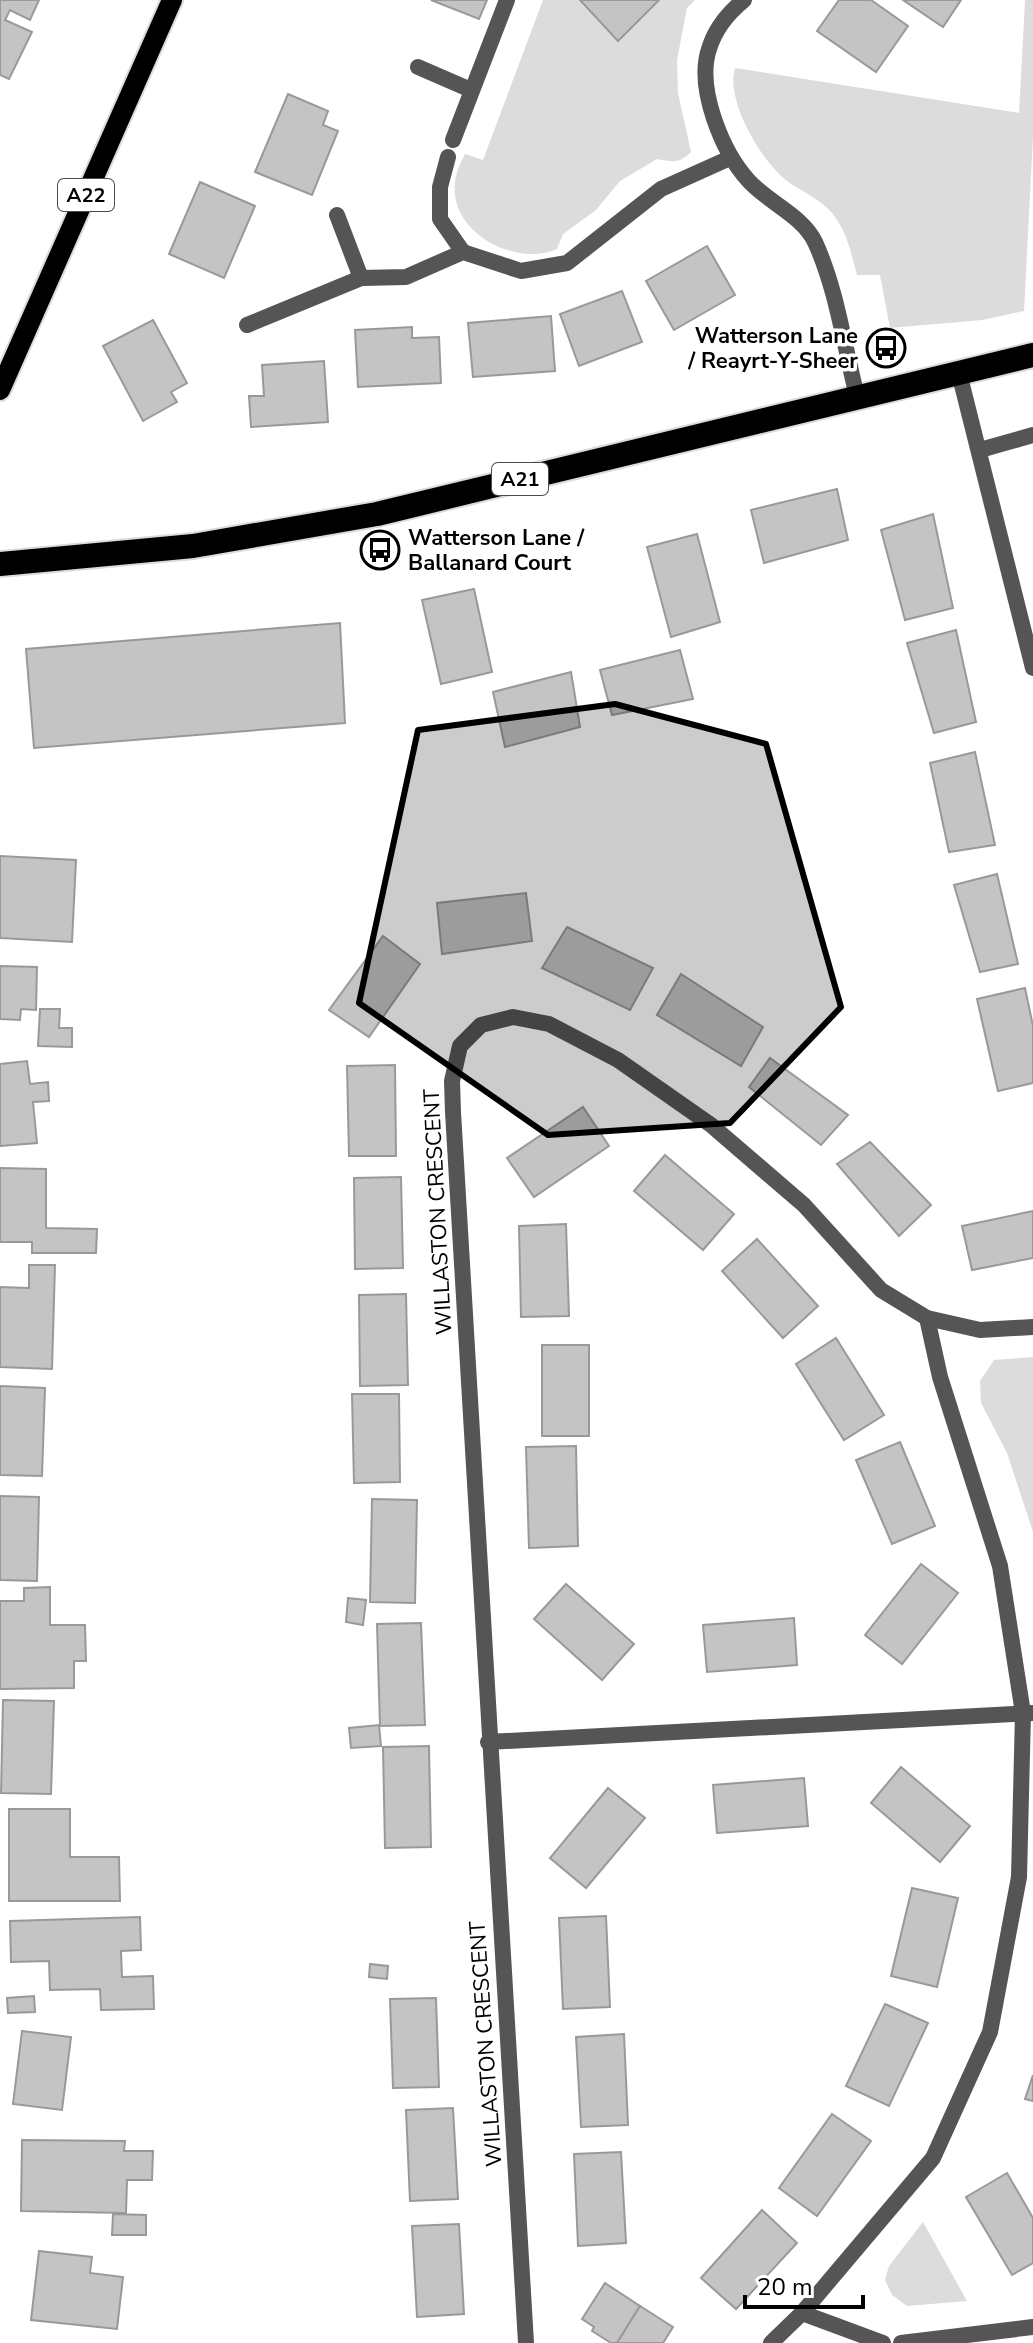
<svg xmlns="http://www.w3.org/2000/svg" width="1033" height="2343" font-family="'Nunito Sans',sans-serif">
<rect width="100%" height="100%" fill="#fff"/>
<g fill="#dcdcdc">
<path d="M543 0H580L618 41 659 0H695L687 8 677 60 678 93 691 152C679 164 673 162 657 159L620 181 596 210 563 234 557 249C519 266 460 238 455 195 453 180 458 167 465 154L483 160Z"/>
<path d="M1025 0H1033V137L1024 311 982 320 890 328 880 275H857C851 253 847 231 832 213 819 198 802 192 787 181 761 161 725 100 735 68L1019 113Z"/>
<path d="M1033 1357V1532L1007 1453 981 1403 980 1381 994 1360Z"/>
<path d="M923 2222 967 2301 907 2306 892 2295 885 2280 889 2266Z"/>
</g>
<g fill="#c4c4c4" stroke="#999" stroke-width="2">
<path d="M0 0H39L30 20 10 10 5 20 32 32 9 79 0 75Z"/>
<path d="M431 0H487L479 19Z"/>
<path d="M580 0H659L618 41Z"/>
<path d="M839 0H871L908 26 876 72 817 31Z"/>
<path d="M903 0H961L943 27Z"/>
<path d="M288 94 328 111 323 125 338 131 312 195 255 172Z"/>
<path d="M200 182 255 206 224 278 169 254Z"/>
<path d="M707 246 735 295 674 330 646 281Z"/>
<path d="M622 291 642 342 579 366 560 314Z"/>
<path d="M551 316 555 371 473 377 468 323Z"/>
<path d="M153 320 187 383 171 392 177 402 143 421 103 346Z"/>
<path d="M412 327V338L439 337 441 383 358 387 355 330Z"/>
<path d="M324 361 328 422 251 427 249 396H264L262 365Z"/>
<path d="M837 489 848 540 764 563 751 510Z"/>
<path d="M933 514 953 608 905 620 881 530Z"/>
<path d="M697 534 720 622 671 637 647 547Z"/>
<path d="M474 589 492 672 441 684 422 600Z"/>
<path d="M340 623 345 723 34 748 26 649Z"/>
<path d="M956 630 976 722 934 733 907 643Z"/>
<path d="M680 650 693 699 612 715 600 670Z"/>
<path d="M571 672 580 727 505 747 493 692Z"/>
<path d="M975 752 995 845 949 852 930 763Z"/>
<path d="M0 856 76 860 72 942 0 938Z"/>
<path d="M997 874 1018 964 980 972 954 885Z"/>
<path d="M526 893 532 941 442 954 437 903Z"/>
<path d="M567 927 653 968 630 1010 542 968Z"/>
<path d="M383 936 420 964 369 1037 329 1010Z"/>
<path d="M0 966 37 967 36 1010 21 1009 20 1020 0 1019Z"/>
<path d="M681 974 763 1027 741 1066 657 1015Z"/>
<path d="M1025 988 1033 1026V1083L998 1091 977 999Z"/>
<path d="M40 1009H60L59 1028H72V1047L38 1046Z"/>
<path d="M770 1058 848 1115 821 1145 749 1087Z"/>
<path d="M27 1061 30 1084 48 1082 49 1101 33 1102 37 1143 0 1146V1064Z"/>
<path d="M395 1065 396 1156H349L347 1066Z"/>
<path d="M583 1107 609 1146 534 1197 507 1158Z"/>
<path d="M870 1142 931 1205 899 1236 837 1164Z"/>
<path d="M665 1155 734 1214 703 1250 634 1191Z"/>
<path d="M0 1168 46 1169V1228L97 1229 96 1253H32V1242H0Z"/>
<path d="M401 1177 403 1268 355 1269 354 1178Z"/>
<path d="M1033 1211V1258L972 1270 962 1226Z"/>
<path d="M566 1224 569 1316 521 1317 519 1226Z"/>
<path d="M757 1239 818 1306 783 1338 722 1271Z"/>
<path d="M29 1265H55L52 1369 0 1367V1287L29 1288Z"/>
<path d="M406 1294 408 1385 360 1386 359 1295Z"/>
<path d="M836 1338 884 1415 844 1440 796 1364Z"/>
<rect x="542" y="1345" width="47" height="91"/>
<path d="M0 1386 45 1388 42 1476 0 1475Z"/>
<path d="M352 1394H399L400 1482 354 1483Z"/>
<path d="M900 1442 935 1526 892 1544 856 1460Z"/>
<path d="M576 1446 578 1546 529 1548 526 1447Z"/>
<path d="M0 1496 39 1497 37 1581 0 1580Z"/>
<path d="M372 1499 417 1500 415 1603 370 1602Z"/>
<path d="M921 1564 958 1593 902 1664 865 1635Z"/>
<path d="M566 1584 634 1644 602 1680 534 1619Z"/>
<path d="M50 1587V1625H85L86 1661H74V1688L0 1689V1601H24V1588Z"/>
<path d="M348 1598 366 1600 363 1625 346 1622Z"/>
<path d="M794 1618 797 1665 707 1672 703 1625Z"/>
<path d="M421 1623 425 1725 380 1726 377 1624Z"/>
<path d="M3 1700 54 1701 51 1794 1 1793Z"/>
<path d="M379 1725 381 1746 351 1748 349 1728Z"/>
<path d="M429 1746 431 1847 385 1848 383 1747Z"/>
<path d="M901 1767 970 1826 940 1862 871 1803Z"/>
<path d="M804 1778 808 1826 717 1833 713 1785Z"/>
<path d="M608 1788 645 1818 586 1888 550 1858Z"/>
<path d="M9 1809H70V1857H119L120 1901H9Z"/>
<path d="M912 1888 958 1898 937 1987 891 1976Z"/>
<path d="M606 1916 610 2007 563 2009 559 1918Z"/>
<path d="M140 1917 141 1950 121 1951 122 1977 153 1976 154 2009 101 2010 100 1989 50 1990 49 1961 11 1962 10 1921Z"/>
<path d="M370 1964 388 1966 387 1979 369 1977Z"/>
<path d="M34 1996 35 2012 8 2013 7 1998Z"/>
<path d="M436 1998 439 2087 393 2088 390 1999Z"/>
<path d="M885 2004 928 2023 889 2106 846 2086Z"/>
<path d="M22 2031 71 2037 62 2110 13 2104Z"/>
<path d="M624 2034 628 2125 581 2127 576 2037Z"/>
<path d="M1033 2075V2101L1025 2099Z"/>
<path d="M453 2108 458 2199 410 2201 406 2110Z"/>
<path d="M832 2114 871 2141 817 2216 779 2188Z"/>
<path d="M22 2140 125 2141 124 2151H153L152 2180H127L126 2213 21 2211Z"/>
<path d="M621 2152 626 2243 578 2246 574 2154Z"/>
<path d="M1007 2173 1033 2218V2263L1012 2275 966 2197Z"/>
<path d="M762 2210 797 2243 736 2309 701 2278Z"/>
<path d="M113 2214 146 2215V2235H112Z"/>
<path d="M459 2224 464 2314 417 2317 412 2226Z"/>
<path d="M39 2251 92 2257 90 2273 123 2277 117 2329 31 2320Z"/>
<path d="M605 2283 640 2306 617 2343H611L592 2331 594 2327 582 2319Z"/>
<path d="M640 2306 673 2327 663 2343H617Z"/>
</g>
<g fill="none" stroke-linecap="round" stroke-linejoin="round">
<defs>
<path id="primary" d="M0 390 172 0"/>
<path id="highway" d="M0 564 193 546 377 514 1033 355"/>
</defs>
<use href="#primary" stroke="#dbdbdb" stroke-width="24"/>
<use href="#highway" stroke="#dbdbdb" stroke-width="28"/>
<g stroke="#555" stroke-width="16">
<path d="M744 0C728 13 715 29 709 49 696 88 722 151 748 180 767 202 802 215 815 242 837 290 844 346 857 396"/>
<path d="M418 67 471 90"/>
<path d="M453 140 507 0"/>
<path d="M448 157 440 187V219L463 252"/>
<path d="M337 215 361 278"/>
<path d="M247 325 361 278 406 277 463 252 521 271 567 263 661 189 730 158"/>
<path d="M959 373 1033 668"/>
<path d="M980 450 1033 435"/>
<path d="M488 1742 1033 1713"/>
<path d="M802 2313 883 2343"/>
<path d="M526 2343 453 1112 452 1081 460 1046 481 1025 513 1017 549 1024 618 1060 711 1125 804 1205 881 1290 927 1318 980 1330 1033 1327"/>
<path d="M771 2343 802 2313 933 2158 990 2032 1019 1877 1023 1713 1000 1566 940 1377 927 1318"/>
<path d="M901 2343 1033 2327"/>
</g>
<use href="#primary" stroke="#000" stroke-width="20"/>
<use href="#highway" stroke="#000" stroke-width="24"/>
</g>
<path fill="#000" fill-opacity="0.2" stroke="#000" stroke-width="6" stroke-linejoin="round" d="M615 704 766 744 841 1007 730 1123 548 1135 359 1003 418 730Z"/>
<defs>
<symbol id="bus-ring" viewBox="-11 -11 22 22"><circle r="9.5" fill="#fff" stroke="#000" stroke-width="1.5"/><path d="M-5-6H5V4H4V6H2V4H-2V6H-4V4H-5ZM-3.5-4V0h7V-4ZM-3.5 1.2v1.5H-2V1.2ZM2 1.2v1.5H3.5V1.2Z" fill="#000"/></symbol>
</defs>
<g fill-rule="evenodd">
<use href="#bus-ring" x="864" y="326" width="44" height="44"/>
<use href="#bus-ring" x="358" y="528" width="44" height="44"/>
</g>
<g text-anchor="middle" stroke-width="7" stroke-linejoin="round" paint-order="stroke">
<g fill="#fff" stroke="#4c4c4c" stroke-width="2">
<rect x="58" y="179" width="56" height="32" rx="6"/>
<rect x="492" y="463" width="56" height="32" rx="6"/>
</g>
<g font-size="20" font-weight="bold" fill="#000">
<text x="86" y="202">A22</text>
<text x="520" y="486">A21</text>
</g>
<g font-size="22" font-weight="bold" fill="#000" stroke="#fff" text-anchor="end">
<text x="858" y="343">Watterson Lane<tspan x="858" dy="25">/ Reayrt-Y-Sheer</tspan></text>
<text x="408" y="545" text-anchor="start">Watterson Lane /<tspan x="408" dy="25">Ballanard Court</tspan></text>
</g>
<g font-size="22" fill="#000" stroke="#fff">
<text transform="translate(437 1212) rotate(-93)" y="8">WILLASTON CRESCENT</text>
<text transform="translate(485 2044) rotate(-94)" y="8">WILLASTON CRESCENT</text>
</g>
</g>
<path d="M745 2295v12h118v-12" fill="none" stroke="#000000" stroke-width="4"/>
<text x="757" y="2295" font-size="24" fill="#000000" stroke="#ffffff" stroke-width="6" paint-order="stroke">20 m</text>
</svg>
